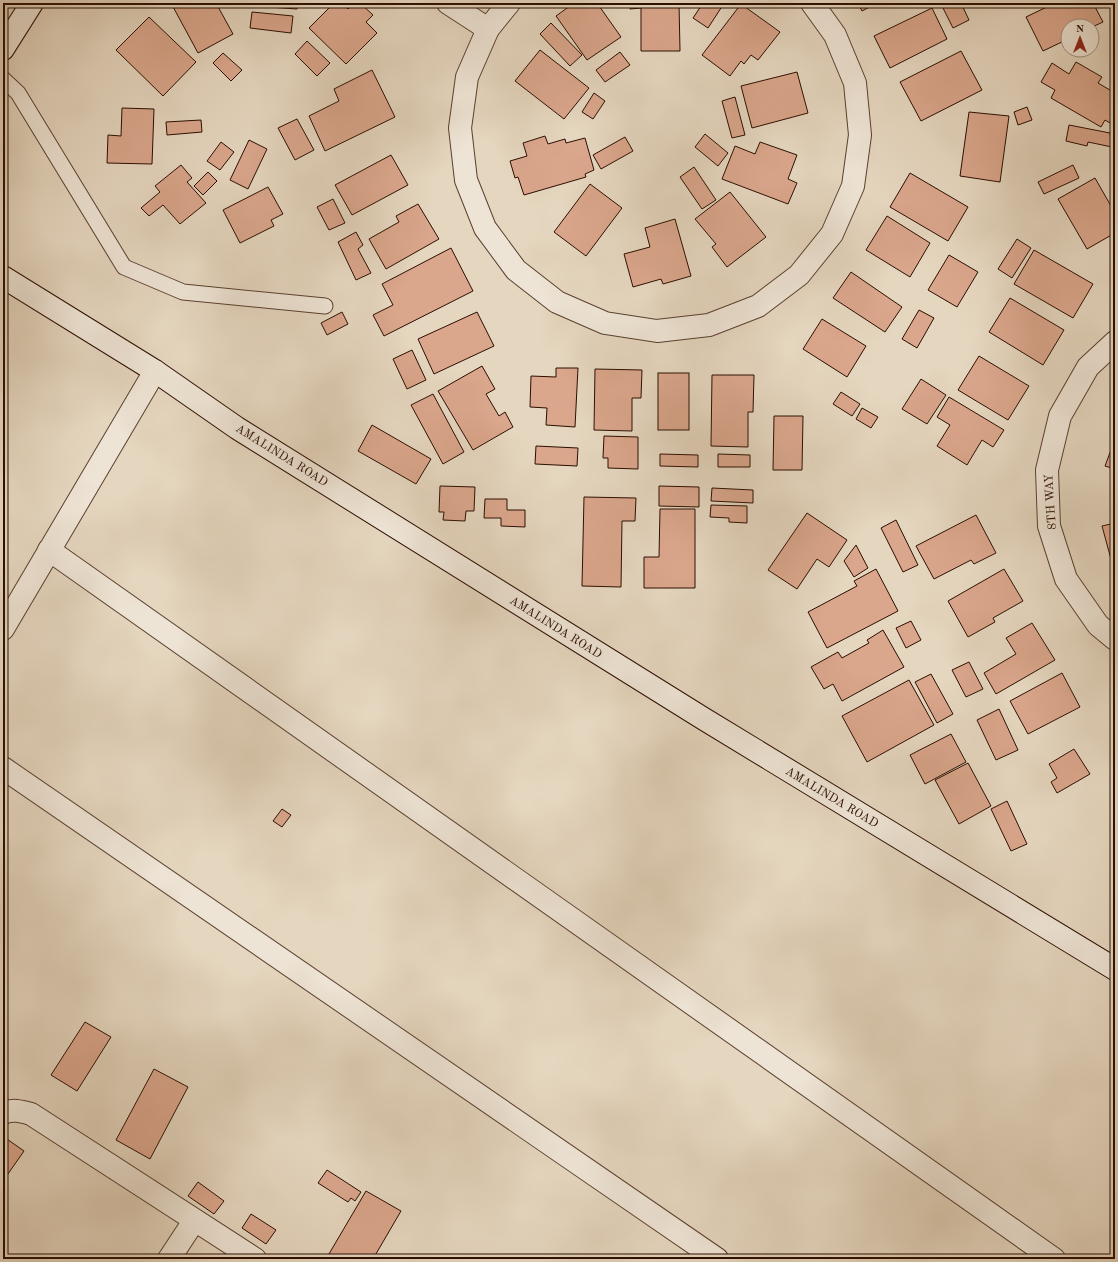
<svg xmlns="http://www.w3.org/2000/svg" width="1118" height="1262" font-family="'Old Standard TT',serif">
<rect width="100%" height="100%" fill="#e5d6bf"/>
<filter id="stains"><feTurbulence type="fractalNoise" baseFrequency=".005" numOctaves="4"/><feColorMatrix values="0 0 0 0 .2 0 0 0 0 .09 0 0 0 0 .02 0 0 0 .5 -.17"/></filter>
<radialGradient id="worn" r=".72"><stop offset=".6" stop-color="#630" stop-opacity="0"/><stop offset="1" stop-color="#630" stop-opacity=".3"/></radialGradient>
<g fill="#daa68c" stroke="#2b0e00">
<path d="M171 3H216L233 34 198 53Z"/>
<path d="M241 3H297V9L240 5Z"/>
<path d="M334 3H343L348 9 354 3H360L373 15 366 22 377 33 346 64 309 28Z"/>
<path d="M574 3H597L621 37 587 60 556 16Z"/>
<path d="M630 3H679L680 51H641V8L630 9Z"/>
<path d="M703 3H714L721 8 708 28 693 18Z"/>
<path d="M858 3H877L862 11Z"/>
<path d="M943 3H961L969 20 953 28 941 4Z"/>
<path d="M1055 3H1093L1103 22 1092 27 1068 26V39L1043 51 1026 17Z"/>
<path d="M741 4 780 32 758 60 751 55 744 64 741 61 730 76 702 55Z"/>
<path d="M932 8 947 39 890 68 874 36Z"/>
<path d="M252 12 293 16 291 33 250 28Z"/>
<path d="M149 17 196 62 163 96 116 50Z"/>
<path d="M551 23 582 55 570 66 540 34Z"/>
<path d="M307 41 330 63 317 76 295 54Z"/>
<path d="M540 50 589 88 564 119 515 81Z"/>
<path d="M961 51 982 90 921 121 900 82Z"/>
<path d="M620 52 630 65 605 82 596 70Z"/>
<path d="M223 53 242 70 231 81 213 63Z"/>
<path d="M1076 62 1102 77 1098 83 1115 93V126L1105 120 1101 127 1051 98 1055 90 1041 82 1052 63 1069 74Z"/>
<path d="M372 70 395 117 325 151 309 116 339 101 334 89Z"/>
<path d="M797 72 808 113 752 128 741 86Z"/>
<path d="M594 93 605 101 593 119 582 112Z"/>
<path d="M735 97 745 135 732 138 722 101Z"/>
<path d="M1027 107 1032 120 1018 125 1014 112Z"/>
<path d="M122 108 154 109 152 164 107 163 108 135 121 136Z"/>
<path d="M969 112 1009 116 1000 182 960 176Z"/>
<path d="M297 119 314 150 295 160 278 128Z"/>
<path d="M201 120 202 132 167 135 166 122Z"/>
<path d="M1069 125 1110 133 1112 147 1088 142 1087 146 1066 141Z"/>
<path d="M705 134 728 153 718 166 695 147Z"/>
<path d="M545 136 548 144 565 139 566 143 585 138 594 170 585 174 586 177 524 195 518 177 515 178 510 161 527 156 523 143Z"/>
<path d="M625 137 633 151 601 169 593 155Z"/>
<path d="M249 140 267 149 248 189 230 180Z"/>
<path d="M221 142 234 152 220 170 207 161Z"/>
<path d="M760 142 797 155 788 179 797 183 788 204 722 179 735 146 755 154Z"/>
<path d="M391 155 408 185 352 215 335 185Z"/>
<path d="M181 165 192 178 187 182 206 203 180 224 163 205 149 216 141 208 160 192 155 186Z"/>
<path d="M1073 165 1079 178 1044 194 1038 182Z"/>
<path d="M694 167 716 200 702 209 680 177Z"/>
<path d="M208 172 217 181 203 195 194 186Z"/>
<path d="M910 173 968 207 948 241 890 207Z"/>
<path d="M1095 178 1115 213V233L1087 249 1058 199Z"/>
<path d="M590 184 622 208 586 256 554 232Z"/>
<path d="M268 187 283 214 271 220 274 226 240 243 223 210Z"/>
<path d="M730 192 766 237 727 267 712 247 716 244 695 219Z"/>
<path d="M333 199 345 223 329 230 317 207Z"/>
<path d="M418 204 439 239 386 269 369 239 399 222 396 216Z"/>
<path d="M887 216 930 243 910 277 866 250Z"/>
<path d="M675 219 691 276 663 284 661 279 633 287 624 254 650 247 645 228Z"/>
<path d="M356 232 363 245 358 249 371 273 356 280 338 242Z"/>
<path d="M1017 239 1031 248 1012 278 998 269Z"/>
<path d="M451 248 473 291 384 336 373 315 393 305 382 284Z"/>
<path d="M1034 250 1093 284 1073 318 1014 284Z"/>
<path d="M949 255 978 272 957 307 928 290Z"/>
<path d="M851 272 902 307 885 332 833 298Z"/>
<path d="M1010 298 1064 330 1043 365 989 332Z"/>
<path d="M919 310 934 318 917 348 902 339Z"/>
<path d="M342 312 348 324 327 335 321 323Z"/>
<path d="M477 312 494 346 434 374 418 339Z"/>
<path d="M822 319 866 346 847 377 803 349Z"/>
<path d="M412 350 426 380 407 389 393 359Z"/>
<path d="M979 356 1029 386 1008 420 958 390Z"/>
<path d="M482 366 495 389 486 394 499 416 505 412 513 427 473 450 438 391Z"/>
<path d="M556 368H578L575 427 546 425 547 408 530 407 531 376 556 377Z"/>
<path d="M595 369 642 370 641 398H632V431L594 430Z"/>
<rect x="658" y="373" width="31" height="57"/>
<path d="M712 375H754L753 412H748V447L711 446Z"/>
<path d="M921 379 946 395 927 424 902 409Z"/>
<path d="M841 392 860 404 852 416 833 404Z"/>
<path d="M433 394 464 452 443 464 411 405Z"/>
<path d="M949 397 1004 430 993 447 982 440 967 465 937 446 950 425 937 417Z"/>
<path d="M862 408 878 417 871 428 856 419Z"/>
<path d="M774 416H803L802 470H773Z"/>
<path d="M372 425 431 459 416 484 358 451Z"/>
<path d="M604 436 638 437V469L608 468V458H603Z"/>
<path d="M1115 439V469L1105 466Z"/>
<path d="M536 446 578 448 577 466 535 464Z"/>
<path d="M660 454 698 455V467L660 466Z"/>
<path d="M718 454 750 455V467H718Z"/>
<path d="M440 486 475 487 474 511H466L465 521 443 520 444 512H439Z"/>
<path d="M659 486 699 487V507L659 506Z"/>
<path d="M712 488 753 490V503L711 501Z"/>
<path d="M584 497 636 498 635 521H622L621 587 582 586Z"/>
<path d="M485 499H507V510H525V527L501 526V518H484Z"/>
<path d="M711 505 747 506V523L729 522V518L710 517Z"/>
<path d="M660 509H695V588H644V557H659Z"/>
<path d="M807 513 847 540 829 567 817 559 797 589 768 570Z"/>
<path d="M976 515 996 553 974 564 971 560 934 579 916 546Z"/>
<path d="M896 520 918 565 903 572 881 528Z"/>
<path d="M1115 523V562L1112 563 1102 526Z"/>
<path d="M856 545 868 568 854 577 844 561Z"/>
<path d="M876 569 898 611 827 648 808 612 857 586 854 581Z"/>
<path d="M1004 569 1023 601 993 618 995 622 968 637 948 601Z"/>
<path d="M911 621 921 640 906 648 896 628Z"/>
<path d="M1032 623 1055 660 996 694 984 673 1016 654 1006 638Z"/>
<path d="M883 630 904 667 842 701 833 684 824 689 811 667 838 652 842 658 869 643 867 640Z"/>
<path d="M969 662 983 689 966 697 952 670Z"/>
<path d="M1062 673 1080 707 1028 734 1010 701Z"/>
<path d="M931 674 953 714 937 723 915 682Z"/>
<path d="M909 680 934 725 867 762 842 716Z"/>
<path d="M999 709 1018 750 996 760 977 720Z"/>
<path d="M951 734 966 762 925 784 910 755Z"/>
<path d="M1074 749 1090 774 1057 793 1051 782 1057 778 1049 764Z"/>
<path d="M968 763 991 806 959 824 935 780Z"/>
<path d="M1007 801 1027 844 1011 851 991 809Z"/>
<path d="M282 809 291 815 282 827 273 821Z"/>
<path d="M85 1022 111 1037 77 1091 51 1075Z"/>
<path d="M154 1069 188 1087 150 1159 116 1140Z"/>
<path d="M4 1137 24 1151 3 1181V1138Z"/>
<path d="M327 1170 361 1192 355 1201 351 1198 348 1202 318 1183Z"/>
<path d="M198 1182 224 1201 214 1214 188 1196Z"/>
<path d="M366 1191 401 1211 373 1259H326Z"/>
<path d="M251 1214 276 1230 266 1244 242 1228Z"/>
</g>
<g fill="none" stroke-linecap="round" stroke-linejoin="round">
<defs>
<path id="lane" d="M3 79 18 93 124 267 183 292 325 306"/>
<g id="street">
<path d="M448 3 488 29"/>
<path d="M509 3 488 29 467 77 460 128 466 180 485 228 516 270 557 302 605 323 657 331 709 325 758 306 799 275 832 234 853 186 860 135 855 83 835 35 812 3"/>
<path d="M1115 342 1088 367 1060 416 1047 470 1049 526 1066 579 1098 625 1115 639"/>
<path d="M49 550 1054 1259"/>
<path d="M3 629 155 371"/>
<path d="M3 768 717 1259"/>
<path d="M3 1113C13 1109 20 1111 31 1114L255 1259"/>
<path d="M169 1259 194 1221"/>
</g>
<g id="secondary">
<path d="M3 49 32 3"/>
<path d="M3 277 155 371 237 428 704 719 1115 969"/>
</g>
</defs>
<use href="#lane" stroke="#5a4030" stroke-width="17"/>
<use href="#street" stroke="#5a4030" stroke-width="24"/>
<use href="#secondary" stroke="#2b0e00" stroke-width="24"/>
<use href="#lane" stroke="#eee4d5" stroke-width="15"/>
<use href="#street" stroke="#eee4d5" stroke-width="22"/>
<use href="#secondary" stroke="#eee4d5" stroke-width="22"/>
</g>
<g text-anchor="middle" stroke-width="3.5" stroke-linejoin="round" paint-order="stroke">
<g font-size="12" fill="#2b0e00" stroke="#eee4d5">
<text transform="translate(282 455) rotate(32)" y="4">AMALINDA ROAD</text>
<text transform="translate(1050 502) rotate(-94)" y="4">8TH WAY</text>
<text transform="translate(556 627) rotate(32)" y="4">AMALINDA ROAD</text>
<text transform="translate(832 797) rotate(31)" y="4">AMALINDA ROAD</text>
</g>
</g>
<rect width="1118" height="1262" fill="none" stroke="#e5d6bf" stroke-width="16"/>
<rect x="4" y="4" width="1110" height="1254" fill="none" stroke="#2b0e00" stroke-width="2"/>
<rect x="8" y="8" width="1102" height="1246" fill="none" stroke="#2b0e00"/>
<g transform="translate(1080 38)"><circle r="19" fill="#eee4d5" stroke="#a08e80"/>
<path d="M0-3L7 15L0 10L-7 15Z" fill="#8f2418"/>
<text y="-6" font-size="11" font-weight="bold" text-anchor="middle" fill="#2b0e00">N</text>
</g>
<rect width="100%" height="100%" filter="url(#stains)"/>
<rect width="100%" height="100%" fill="url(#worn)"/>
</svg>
